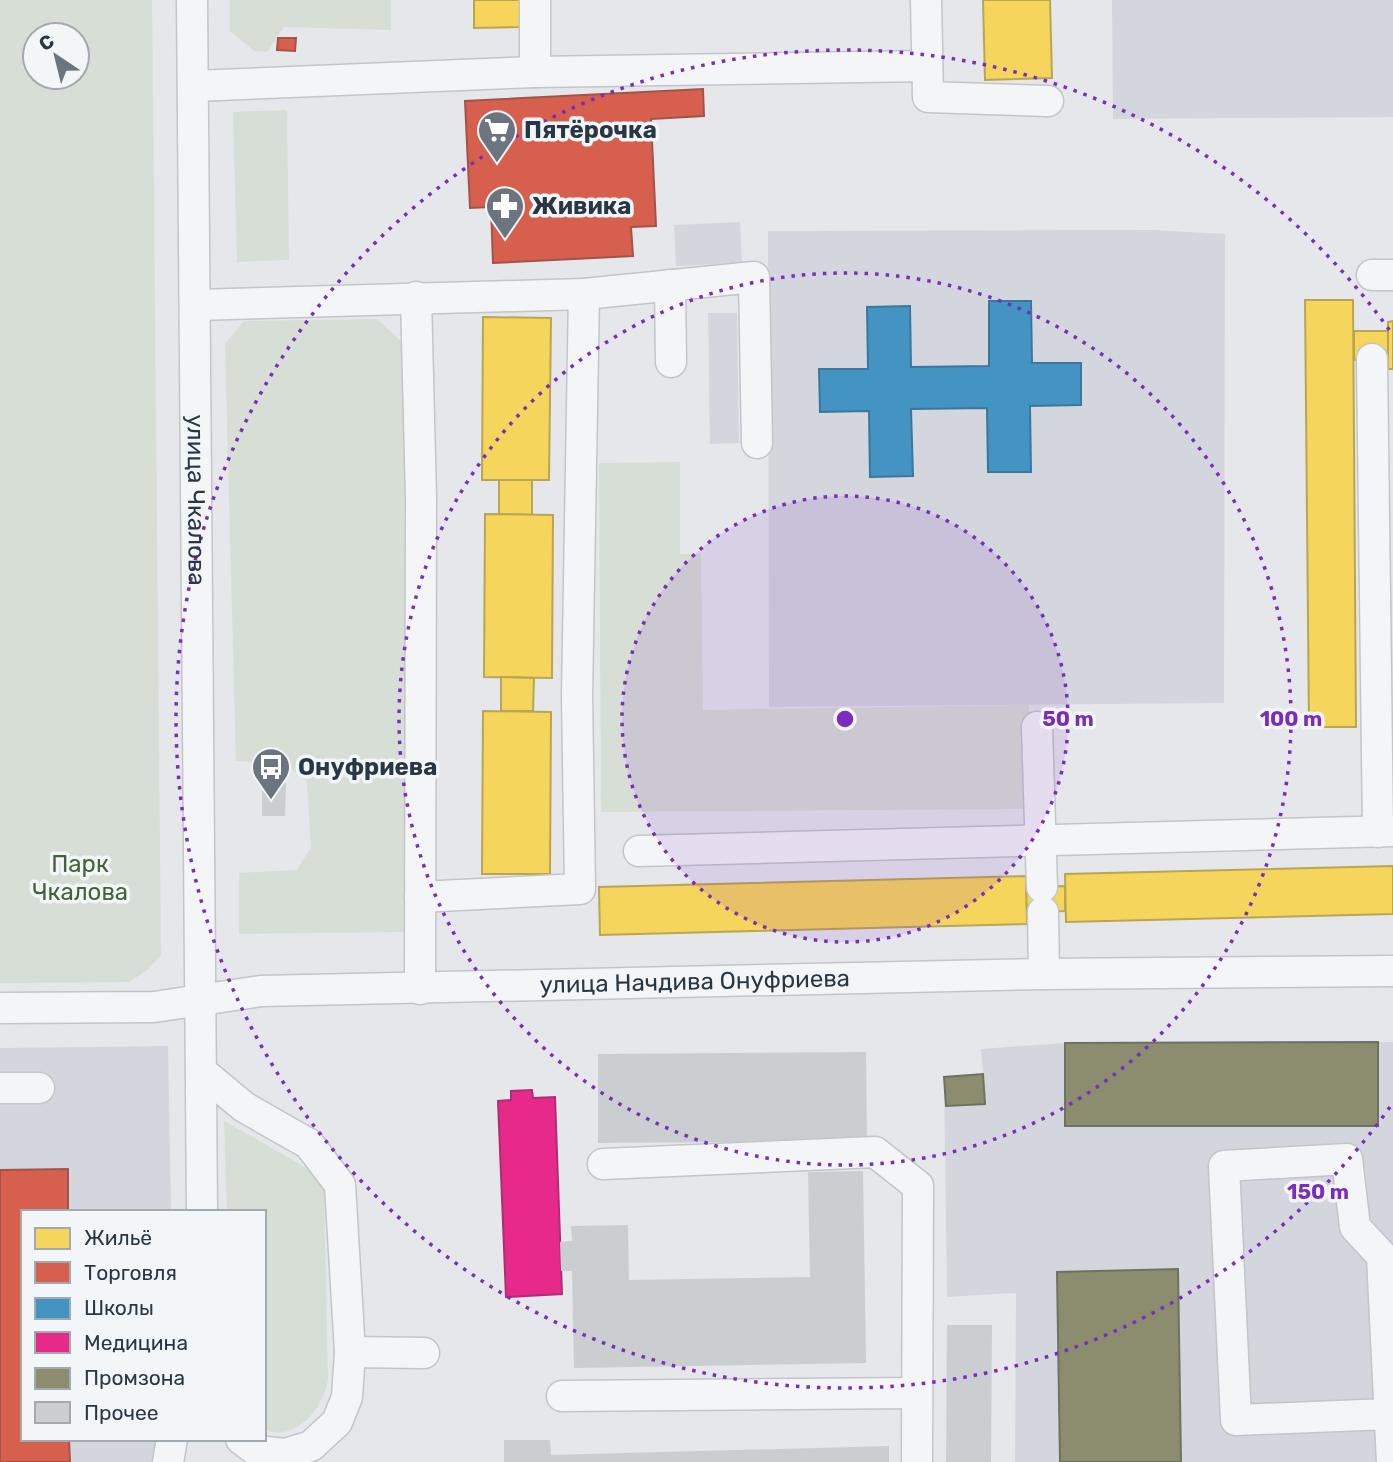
<svg xmlns="http://www.w3.org/2000/svg" width="1393" height="1462" font-family="Rubik,sans-serif">
<rect width="100%" height="100%" fill="#e5e7ea"/>
<g fill="#d3d7dd">
<path d="M1112 0H1393V117L1113 119Z"/>
<path d="M740 222 742 263 676 266 674 225Z"/>
<path d="M1153 230 1225 234 1224 703 769 707 768 231Z"/>
<path d="M708 313H737L739 443 710 444Z"/>
<path d="M1393 1042V1462H1015L1016 1293 947 1297 944 1077 983 1074 981 1049 1065 1043Z"/>
<path d="M168 1046 171 1212H23V1439H160L156 1462H0V1048Z"/>
</g>
<g fill="#d7ded5" fill-rule="evenodd">
<path d="M0 0H152L161 955 147 970 129 982 0 983ZM35 35H77V77H35Z"/>
<path d="M230 0H391V30L284 27 267 52 254 51 230 31Z"/>
<path d="M287 110 289 260 237 262 233 112Z"/>
<path d="M377 319 404 344 406 932 239 934V873L297 870 311 847 307 781 287 765 236 761 225 344 244 321Z"/>
<path d="M680 462V554H701L703 710 1029 705V809L601 812 599 463Z"/>
<path d="M224 1121 307 1168 324 1189 328 1380C323 1408 297 1442 264 1430V1212H227Z"/>
</g>
<g fill="#f6d55c" stroke="#b8a655" stroke-width="2">
<path d="M474 0H525V27L474 28Z"/>
<path d="M983 0H1050L1052 78 985 80Z"/>
<path d="M1305 300H1353L1356 727H1309Z"/>
<path d="M483 317 551 318 549 480H482Z"/>
<path d="M1393 321V369H1388V322Z"/>
<path d="M1354 331H1388V358L1354 360Z"/>
<path d="M499 480H532V515L499 514Z"/>
<path d="M485 514 553 515 552 678 484 677Z"/>
<path d="M501 677 534 678 533 711H501Z"/>
<path d="M483 711 551 712 550 874H482Z"/>
<path d="M1393 866V914L1066 922 1065 874Z"/>
<path d="M1026 876 1027 924 600 935 599 887Z"/>
<path d="M1065 886V911L1027 912 1026 887Z"/>
</g>
<g fill="#d6604d" stroke="#a2544b" stroke-width="2">
<path d="M278 38H296L295 51 277 50Z"/>
<path d="M703 89 704 116 651 119 656 226 631 227 633 256 493 263 491 207 470 208 465 101Z"/>
<path d="M68 1169V1212H23V1439H69L70 1462H0V1170Z"/>
</g>
<path fill="#4393c3" stroke="#3b779d" stroke-width="2" d="M989 301H1031L1032 363H1081V405L1030 406 1031 472H988L987 408 911 409 913 476 870 477 869 411 820 412 819 369H868L867 307 910 306 911 367 989 366Z"/>
<path fill="#e7298a" stroke="#ae2d75" stroke-width="2" d="M532 1090 533 1098 555 1097 562 1294 506 1297 498 1101 511 1100V1091Z"/>
<g fill="#8c8c6e" stroke="#6e7262" stroke-width="2">
<path d="M1378 1042V1126H1065V1043Z"/>
<path d="M983 1074 985 1104 946 1106 944 1077Z"/>
<path d="M1178 1269 1181 1462H1060L1057 1272Z"/>
</g>
<g fill="#caced1">
<path d="M262 782 286 783 285 816H262Z"/>
<path d="M866 1052 867 1141 598 1143V1054Z"/>
<path d="M863 1171 866 1363 574 1368 572 1271H561L560 1242 572 1241 571 1226 628 1225 629 1280 810 1277 808 1172Z"/>
<path d="M947 1325H992L991 1462H946Z"/>
<path d="M504 1440H550L551 1455 889 1446V1462H504Z"/>
</g>
<g fill="none" stroke-linecap="round" stroke-linejoin="round">
<defs>
<g id="minor">
<path id="s1" d="M192 0 202 1212"/>
<path d="M535 0V72"/>
<path d="M926 0 928 97 1048 101"/>
<path d="M193 86 535 72 927 66"/>
<path d="M1372 275H1393"/>
<path d="M670 285 671 362"/>
<path d="M416 297 421 498 420 989"/>
<path d="M195 305 584 294 754 277 757 443"/>
<path d="M1372 359 1378 832"/>
<path d="M1037 727 1042 887"/>
<path d="M639 851 1393 831"/>
<path d="M420 897 580 889 577 696 584 294"/>
<path d="M1043 912 1044 974"/>
<path id="s2" d="M0 1008 154 1007 261 991 1044 974 1393 971"/>
<path d="M202 1072 244 1107 309 1144 340 1185 350 1352 347 1397 337 1422 311 1446 285 1454 257 1451 241 1439"/>
<path d="M0 1088H39"/>
<path d="M603 1164 875 1152 918 1186 917 1462"/>
<path d="M350 1352 424 1353"/>
<path d="M562 1396 915 1393"/>
<path d="M1388 1414 1236 1420 1224 1166 1347 1159 1355 1227 1382 1256 1392 1462"/>
<path d="M168 1462 172 1439"/>
</g>
</defs>
<use href="#minor" stroke="#c3c5c8" stroke-width="33"/>
<use href="#minor" stroke="#f4f5f7" stroke-width="30"/>
</g>
<circle cx="845" cy="719" r="223" fill="#7b2cbf" fill-opacity=".12"/>
<g fill="none" stroke="#7b2cbf" stroke-width="3.5" stroke-dasharray="3.5 7">
<circle cx="845" cy="719" r="223"/>
<circle cx="845" cy="719" r="446"/>
<path d="M1390 1107A669 669 0 1 1 1390 331"/>
</g>
<defs>
<symbol id="supermarket-pin" viewBox="-11 -11 22 30"><path d="M0 17L-7.5 6A9.5 9.5 0 1 1 7.5 6Z" fill="#6b757f" stroke="#f3f6f9"/><path d="M-6-5.5h2.5l.6 2H6L4.5 2H-2.5L-4.4-4H-6ZM-1.5 3.2a1.3 1.3 0 1 0 .1 0ZM3 3.2a1.3 1.3 0 1 0 .1 0Z" fill="#fff"/></symbol>
<symbol id="pharmacy-pin" viewBox="-11 -11 22 30"><path d="M0 17L-7.5 6A9.5 9.5 0 1 1 7.5 6Z" fill="#6b757f" stroke="#f3f6f9"/><path d="M-2-6h4v4h4v4h-4v4h-4v-4h-4v-4h4Z" fill="#fff"/></symbol>
<symbol id="bus-pin" viewBox="-11 -11 22 30"><path d="M0 17L-7.5 6A9.5 9.5 0 1 1 7.5 6Z" fill="#6b757f" stroke="#f3f6f9"/><path d="M-5-6H5V4H4V6H2V4H-2V6H-4V4H-5ZM-3.5-4V0h7V-4ZM-3.5 1.2v1.5H-2V1.2ZM2 1.2v1.5H3.5V1.2Z" fill="#fff"/></symbol>
</defs>
<g fill-rule="evenodd">
<use href="#supermarket-pin" x="475" y="108" width="44" height="60"/>
<use href="#pharmacy-pin" x="483" y="184" width="44" height="60"/>
<use href="#bus-pin" x="249" y="745" width="44" height="60"/>
</g>
<g text-anchor="middle" stroke-width="7" stroke-linejoin="round" paint-order="stroke">
<g font-size="24" font-weight="bold" fill="#293745" stroke="#f3f6f9" text-anchor="start">
<text x="524" y="138">Пятёрочка</text>
<text x="532" y="214">Живика</text>
<text x="298" y="775">Онуфриева</text>
</g>
<g font-size="24" fill="#293745" stroke="#f3f6f9">
<text dy="8" stroke="none"><textPath href="#s1" startOffset="500">улица Чкалова</textPath></text>
<text dy="8" stroke="none"><textPath href="#s2" startOffset="696">улица Начдива Онуфриева</textPath></text>
</g>
<g font-size="24" fill="#446236" stroke="#f3f6f9">
<text x="80" y="872">Парк<tspan x="80" dy="28">Чкалова</tspan></text>
</g>
</g>
<circle cx="845" cy="719" r="10" fill="#7b2cbf" stroke="#f3f6f9" stroke-width="3.5"/>
<g font-size="21" text-anchor="middle" font-weight="bold" fill="#7b2cbf" stroke="#f3f6f9" stroke-width="7" stroke-linejoin="round" paint-order="stroke">
<text x="1068" y="726">50 m</text>
<text x="1291" y="726">100 m</text>
<text x="1318" y="1199">150 m</text>
</g>
<rect x="21" y="1210" width="245" height="231" fill="#f3f6f9" stroke="#a2aab1" stroke-width="2"/>
<rect x="35" y="1228" width="35" height="21" fill="#f6d55c" stroke="#a2aab1" stroke-width="2"/>
<text x="84" y="1245" font-size="21" fill="#293745">Жильё</text>
<rect x="35" y="1262" width="35" height="21" fill="#d6604d" stroke="#a2aab1" stroke-width="2"/>
<text x="84" y="1280" font-size="21" fill="#293745">Торговля</text>
<rect x="35" y="1298" width="35" height="21" fill="#4393c3" stroke="#a2aab1" stroke-width="2"/>
<text x="84" y="1315" font-size="21" fill="#293745">Школы</text>
<rect x="35" y="1332" width="35" height="21" fill="#e7298a" stroke="#a2aab1" stroke-width="2"/>
<text x="84" y="1350" font-size="21" fill="#293745">Медицина</text>
<rect x="35" y="1368" width="35" height="21" fill="#8c8c6e" stroke="#a2aab1" stroke-width="2"/>
<text x="84" y="1385" font-size="21" fill="#293745">Промзона</text>
<rect x="35" y="1402" width="35" height="21" fill="#caced1" stroke="#a2aab1" stroke-width="2"/>
<text x="84" y="1420" font-size="21" fill="#293745">Прочее</text>
<g transform="translate(56 56) rotate(325)"><circle r="33" fill="#f3f6f9" stroke="#a2aab1" stroke-width="2"/>
<path d="M0-5L12 26L0 18L-12 26Z" fill="#6b757f"/>
<text y="-10" font-size="19" font-weight="bold" text-anchor="middle" fill="#293745">С</text>
</g>
</svg>
